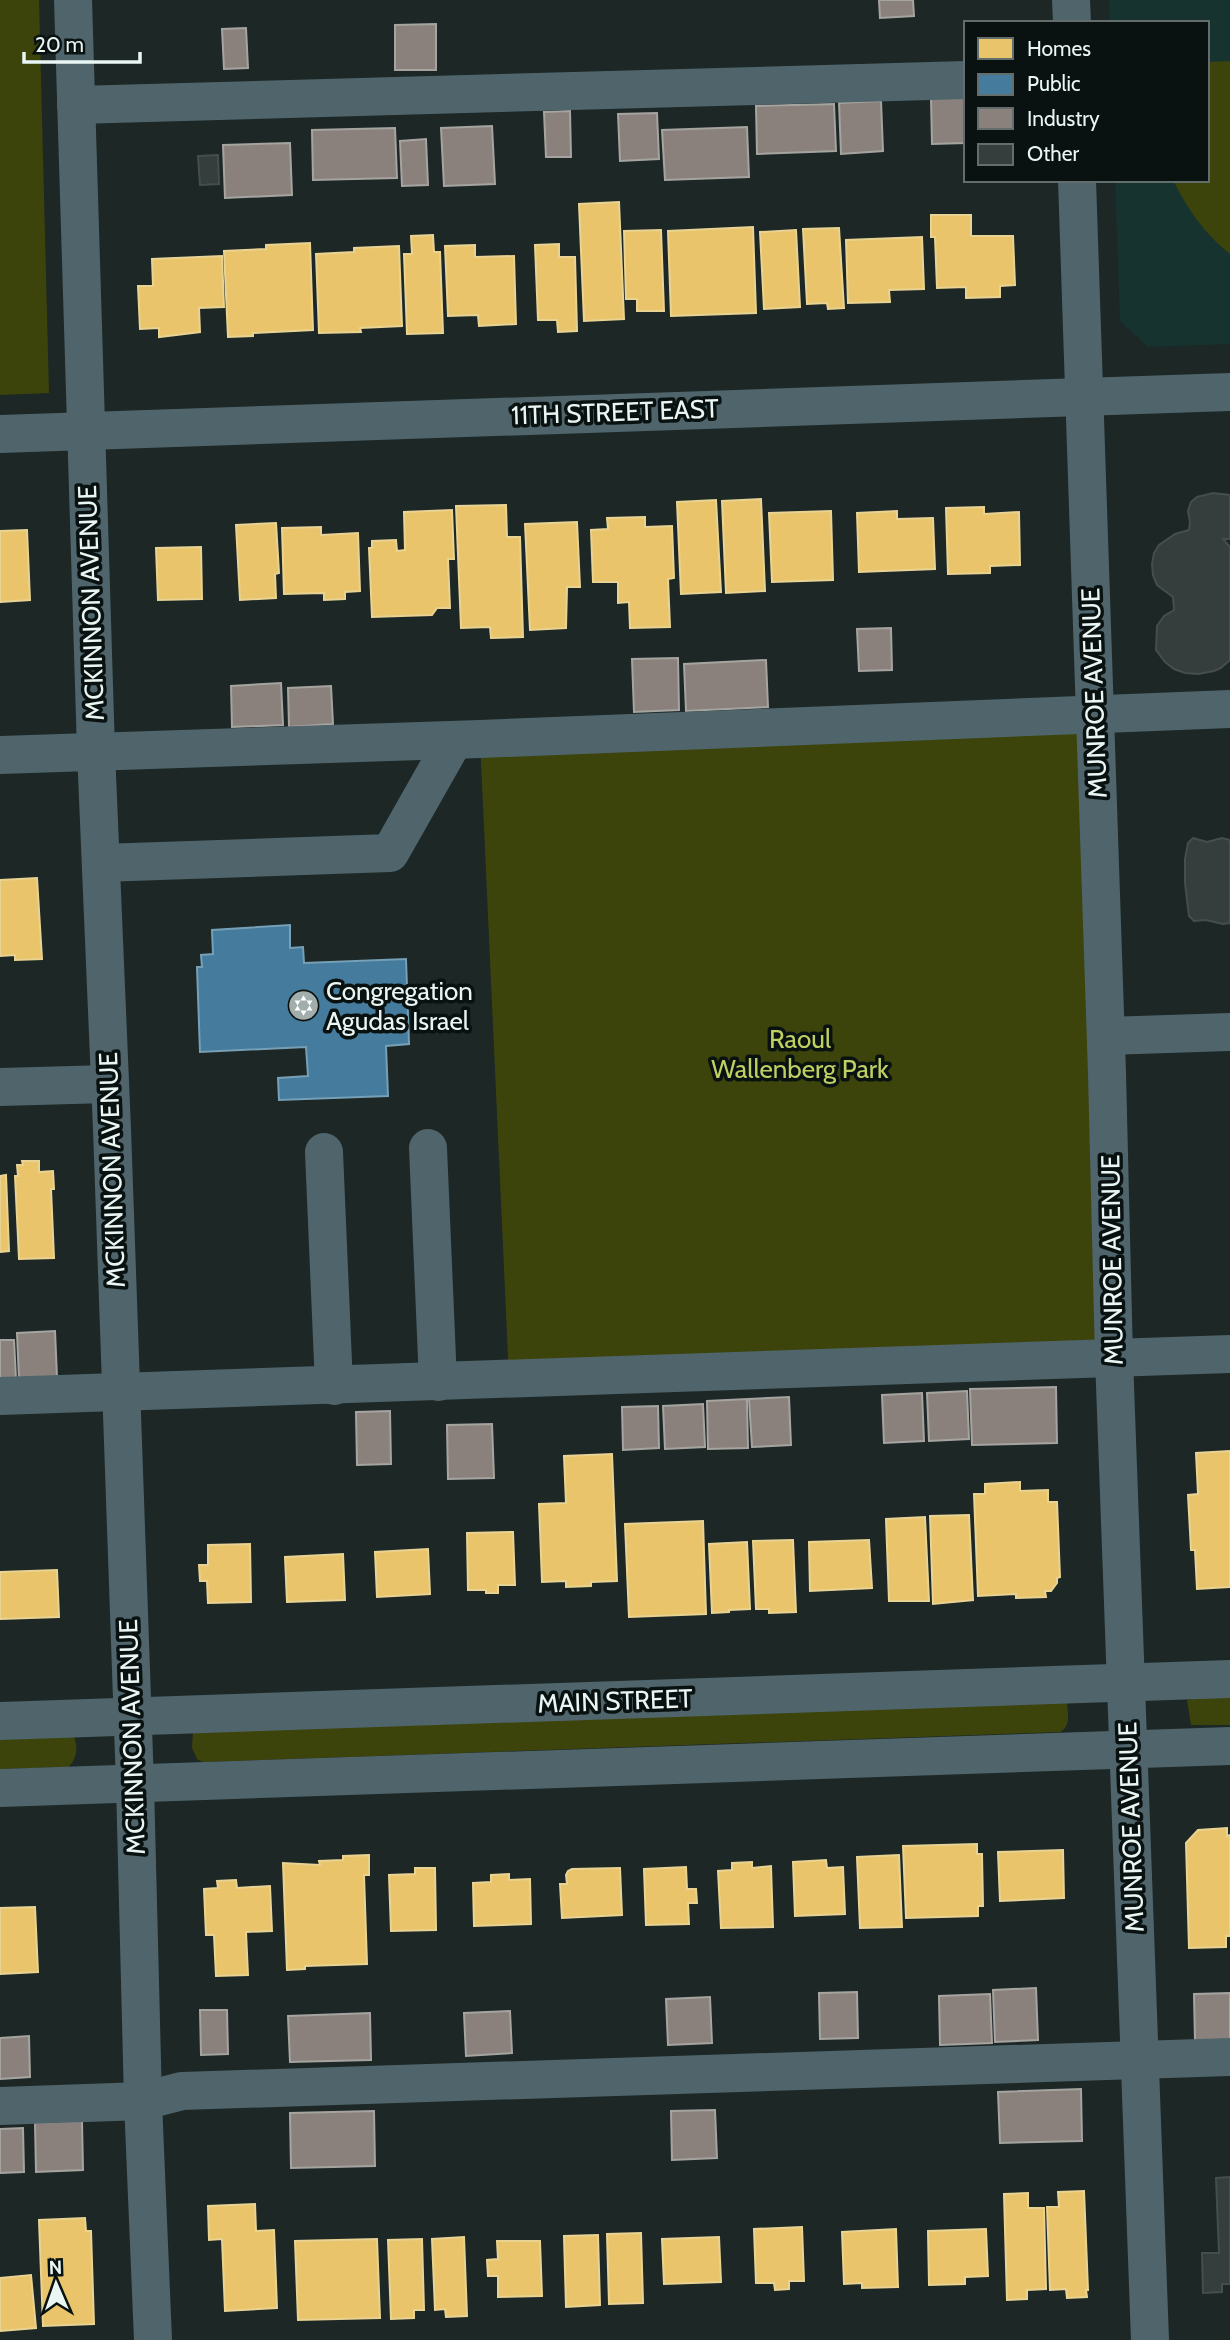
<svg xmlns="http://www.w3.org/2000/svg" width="1230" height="2340" font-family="Cabin,sans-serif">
<rect width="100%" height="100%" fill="#1c2726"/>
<path fill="#163330" d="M1109 0H1230V344L1148 347 1120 321 1115 180H1207V23H1110Z"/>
<g fill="#3c440c">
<path d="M0 0H39L49 393 0 395Z"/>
<path d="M1230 61V254C1204 233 1188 210 1173 180H1207V62Z"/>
<path d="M1095 714 1114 1358 509 1379 480 739Z"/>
<path d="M1230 1693V1725H1191L1187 1700Z"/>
<path d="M1067 1703C1068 1714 1071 1726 1060 1732L203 1762 197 1759 192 1748 193 1730Z"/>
<path d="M0 1733H71C79 1742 78 1759 68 1767L0 1769Z"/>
</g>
<g fill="#e9c46a" stroke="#e9d393" stroke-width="2">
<path d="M619 202 624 319 584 321 579 204Z"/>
<path d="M931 215H971V236H1013L1015 285 1000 286V297L966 298V287L937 288 935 237H931Z"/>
<path d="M753 227 756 313 671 316 668 231Z"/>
<path d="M839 228 844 308 828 309 827 303 807 304 803 229Z"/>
<path d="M661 230 664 311H637V299H626L624 231Z"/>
<path d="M796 230 800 307 764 309 760 232Z"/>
<path d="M433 235 434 252H440L443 333 407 334 404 254H412L411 236Z"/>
<path d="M922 237 924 289 889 290 890 302 848 303 846 240Z"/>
<path d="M310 243 313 330 253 333V336L228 337 224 251 266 249V245Z"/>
<path d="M559 244V257H575L577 331 558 332 557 320H538L535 245Z"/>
<path d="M475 245V257L514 256 516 324 479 326 478 315 448 316 445 246Z"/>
<path d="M399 246 402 326 360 328 361 332 319 333 316 254 354 252V248Z"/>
<path d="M222 256 224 307 199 308 200 332 159 337V328L140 329 138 286H153L152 259Z"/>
<path d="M761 499 765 591 726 593 722 501Z"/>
<path d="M716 500 721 592 681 594 677 502Z"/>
<path d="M506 505 507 537H520L523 637 491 638 490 627 461 628 456 506Z"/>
<path d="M984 507V514L1019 512 1020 565 990 566V573L948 574 946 508Z"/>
<path d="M452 510 454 559H448L450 608H437L432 615 372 617 369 548H372V541L396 540 397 551 405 550 404 512Z"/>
<path d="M831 511 833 580 772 582 769 513Z"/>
<path d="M897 511V519L933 518 935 569 859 572 857 513Z"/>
<path d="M645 517V527L672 526 674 578 668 579 670 627 630 628 629 602 618 603V582H593L591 530 608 529 607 518Z"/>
<path d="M577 522 580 587H567L566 628 530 630 525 524Z"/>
<path d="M276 523 279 573 275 574 276 598 240 600 236 525Z"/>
<path d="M321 527V535L358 533 360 591 345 592V599L324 600V593L284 594 282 528Z"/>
<path d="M27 530 30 600 0 602V531Z"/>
<path d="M201 547 202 599 158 600 156 548Z"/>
<path d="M37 878 42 959 15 960V955L0 956V880Z"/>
<path d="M22 1161H39V1172L53 1171 54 1189H51L54 1258 19 1259 15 1176H18L17 1165H23Z"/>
<path d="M6 1175 9 1251 0 1252V1176Z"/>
<path d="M1230 1451V1587L1197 1589 1195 1550H1191L1188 1495 1198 1494 1196 1453Z"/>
<path d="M612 1454 617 1581 591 1582V1586L566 1587V1581L542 1582 539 1504 566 1503 564 1456Z"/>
<path d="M1020 1482V1491L1048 1490V1502H1057L1060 1577 1057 1578V1583L1051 1591H1045L1046 1597 1016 1598V1594L978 1596 974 1494H985V1484Z"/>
<path d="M969 1515 973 1600 933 1604 930 1516Z"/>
<path d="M925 1517 929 1601H889L886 1519Z"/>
<path d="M703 1521 706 1614 629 1617 625 1524Z"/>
<path d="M513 1532 515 1585H498V1593H486V1590H468L467 1533Z"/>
<path d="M793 1540 796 1612 769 1613V1609H756L753 1541Z"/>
<path d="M869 1540 872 1588 810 1591 809 1542Z"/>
<path d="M747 1542 750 1609 729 1610V1612L712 1613 709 1544Z"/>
<path d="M250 1544 251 1602 208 1603 207 1581H200L199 1565H208V1545Z"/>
<path d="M428 1549 430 1594 377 1597 375 1552Z"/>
<path d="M343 1554 345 1600 287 1602 285 1557Z"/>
<path d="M57 1570 59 1617 0 1619V1572Z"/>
<path d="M1227 1828V1836L1230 1835V1936H1226V1947L1189 1948 1186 1843 1198 1830Z"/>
<path d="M977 1844V1854H982L983 1906H978V1916L906 1918 903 1846Z"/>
<path d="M1063 1850 1064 1898 1000 1901 998 1852Z"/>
<path d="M369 1855V1875H364L367 1964 305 1966V1969L287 1970 283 1863 320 1865 319 1861 343 1860V1856Z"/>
<path d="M899 1855 902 1927 860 1928 857 1857Z"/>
<path d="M826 1860 827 1868 843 1867 845 1914 795 1916 793 1862Z"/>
<path d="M752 1862V1868L771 1866 773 1927 721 1928 718 1871 732 1870V1863Z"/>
<path d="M686 1867 687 1889H696L697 1903H688L689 1924 646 1925 644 1869Z"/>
<path d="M415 1868H435L436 1930 391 1931 389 1875 415 1874Z"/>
<path d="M620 1868 622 1915 562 1918 560 1884H567L566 1875 568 1871 572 1869Z"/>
<path d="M509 1874V1880L530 1879 531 1924 474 1926 473 1883 491 1882V1875Z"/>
<path d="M236 1880 237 1888 270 1886 272 1931 246 1932 248 1975 216 1976 214 1935H206L204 1889 218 1888 217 1881Z"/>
<path d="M35 1907 38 1972 0 1974V1908Z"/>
<path d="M1084 2191 1088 2290H1086L1087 2297 1067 2298 1066 2289 1050 2290 1047 2207H1059L1058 2192Z"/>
<path d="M1028 2193V2208H1044L1046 2289 1027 2290V2299L1007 2300 1004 2194Z"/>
<path d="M255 2204 256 2231 274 2230 277 2308 225 2311 222 2239 209 2240 208 2206Z"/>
<path d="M85 2218 86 2231H91L94 2324 43 2326 39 2220Z"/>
<path d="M802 2227 804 2281H789V2289L775 2290 774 2283H756L754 2229Z"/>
<path d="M896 2229 898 2287 862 2288V2283L844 2284 842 2232Z"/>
<path d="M986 2229 988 2276 965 2277V2284L929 2285 928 2231Z"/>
<path d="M641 2233 643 2303 609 2304 607 2234Z"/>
<path d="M598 2235 600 2305 566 2307 564 2236Z"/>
<path d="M464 2237 467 2316 446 2317 445 2309 435 2310 432 2239Z"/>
<path d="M719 2237 721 2282 664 2284 662 2239Z"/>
<path d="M377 2239 380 2318 298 2320 295 2241Z"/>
<path d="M422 2239 424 2310H414V2318L391 2319 388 2240Z"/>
<path d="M497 2241H540L542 2296 498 2297V2276H488L487 2260 498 2259Z"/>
<path d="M31 2275 36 2328 0 2331V2278Z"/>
</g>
<path fill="#457b9d" stroke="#76a0b7" stroke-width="2" d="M290 925V948L303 947 304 963 406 959 409 1044 386 1046 388 1096 279 1100 278 1078 308 1076 306 1047 200 1052 197 967H202L201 955 213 954 212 930Z"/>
<g fill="#8a817c" stroke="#a6a4a0" stroke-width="2">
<path d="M879 0H913L914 16 880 18Z"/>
<path d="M436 24V70H395V25Z"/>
<path d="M246 28 248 68 224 69 222 29Z"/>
<path d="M966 97V143L932 144 931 98Z"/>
<path d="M881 101 883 151 841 154 839 103Z"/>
<path d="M834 104 836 151 757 154 756 106Z"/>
<path d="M570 111 571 157H546L544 112Z"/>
<path d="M657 113 659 159 620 161 618 114Z"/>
<path d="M492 126 495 184 444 186 441 128Z"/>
<path d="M747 127 749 177 665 180 662 130Z"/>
<path d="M395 128 397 178 313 180 312 130Z"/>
<path d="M426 139 428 185 402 186 400 141Z"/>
<path d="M290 143 292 195 225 198 223 145Z"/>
<path d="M891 628 892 670 859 671 857 629Z"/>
<path d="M678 658 679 710 634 712 632 659Z"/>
<path d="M766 660 768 707 686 711 684 664Z"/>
<path d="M281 683 283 725 232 727 231 686Z"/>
<path d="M331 686 333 724 289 727 288 688Z"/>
<path d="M55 1331 57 1377 19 1379 17 1333Z"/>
<path d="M0 1340H14L16 1379H0Z"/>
<path d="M1056 1387 1057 1443 972 1445 970 1389Z"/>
<path d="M967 1391 969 1439 929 1441 927 1393Z"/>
<path d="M922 1393 924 1441 884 1443 882 1395Z"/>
<path d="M789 1397 791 1445 752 1447 749 1399Z"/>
<path d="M747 1399 748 1448 708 1449 707 1401Z"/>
<path d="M703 1404 705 1447 665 1449 663 1406Z"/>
<path d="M658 1406 659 1448 623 1450 622 1407Z"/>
<path d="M390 1411 391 1464 357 1465 356 1412Z"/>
<path d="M492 1424 494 1478 448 1479 447 1425Z"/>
<path d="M1036 1988 1038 2040 995 2042 993 1990Z"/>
<path d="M857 1992 858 2038 820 2039 819 1993Z"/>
<path d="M1230 1993V2040L1195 2041 1194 1994Z"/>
<path d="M990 1994 992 2043 940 2045 939 1996Z"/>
<path d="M710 1997 712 2043 668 2045 666 1999Z"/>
<path d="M200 2010H227L228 2054 201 2055Z"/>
<path d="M510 2011 512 2053 466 2056 464 2013Z"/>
<path d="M370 2013 371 2060 290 2062 288 2016Z"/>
<path d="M29 2036 30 2077 0 2079V2038Z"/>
<path d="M1081 2089 1082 2141 1000 2143 998 2092Z"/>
<path d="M715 2110 717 2158 672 2160 671 2111Z"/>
<path d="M374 2111 375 2166 291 2168 290 2113Z"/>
<path d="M82 2121 83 2170 36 2172 35 2123Z"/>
<path d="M23 2128 24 2172 0 2173V2129Z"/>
</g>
<g fill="#353e3c" stroke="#454e4b" stroke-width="2">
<path d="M218 155 219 184 200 185 198 156Z"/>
<path d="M1213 493 1230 495V539H1223L1230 547V660L1221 668 1214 671 1198 674 1185 673 1174 669 1165 662 1156 650 1157 626 1164 616 1174 610 1173 597 1157 585 1153 575 1152 564 1154 553 1159 545 1175 534 1189 530 1190 522 1188 511 1191 502 1197 497Z"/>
<path d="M1193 838 1207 842 1222 838 1230 840V923L1223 924 1206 920 1194 921 1189 916 1185 883V859L1188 843Z"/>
<path d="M1230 2177V2284H1222V2292L1203 2293 1202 2253H1219L1216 2178Z"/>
</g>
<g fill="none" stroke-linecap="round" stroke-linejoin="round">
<g stroke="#4f656b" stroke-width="38">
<path d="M73 0 96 751 112 1129 135 1784 143 2101 153 2340"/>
<path d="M1071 0 1072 23"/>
<path d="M76 105 966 80"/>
<path d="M1077 180 1107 1073 1114 1358 1150 2340"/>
<path d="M0 434 1230 392"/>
<path d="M0 755 480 739 1230 709"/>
<path d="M101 863 390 853 454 740"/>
<path d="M1106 1036 1230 1032"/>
<path d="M0 1087 108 1084"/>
<path d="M428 1148 438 1382"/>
<path d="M324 1152 334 1386"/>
<path d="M0 1396 1230 1354"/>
<path d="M0 1721 1230 1679"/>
<path d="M0 1788 1230 1746"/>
<path d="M0 2106 143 2101 182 2091 1230 2057"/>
</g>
</g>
<defs>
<symbol id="synagogue-disc" viewBox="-11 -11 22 22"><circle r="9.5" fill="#a1aeac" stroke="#091211"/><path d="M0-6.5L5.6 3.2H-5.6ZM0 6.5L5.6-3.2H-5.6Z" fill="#fff"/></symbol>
</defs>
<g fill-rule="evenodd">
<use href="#synagogue-disc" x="286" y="988" width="35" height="35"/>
</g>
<g text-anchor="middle" stroke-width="7" stroke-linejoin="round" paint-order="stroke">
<g font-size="26" fill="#e9f6f4" stroke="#091211">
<text transform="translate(615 412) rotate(-2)" y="9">11TH STREET EAST</text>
<text transform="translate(91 603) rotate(-92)" y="9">MCKINNON AVENUE</text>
<text transform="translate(1094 693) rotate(-92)" y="9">MUNROE AVENUE</text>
<text transform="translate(112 1170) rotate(-92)" y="9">MCKINNON AVENUE</text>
<text transform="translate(1112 1260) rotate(-91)" y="9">MUNROE AVENUE</text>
<text transform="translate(615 1701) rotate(-2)" y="9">MAIN STREET</text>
<text transform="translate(132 1737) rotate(-92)" y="9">MCKINNON AVENUE</text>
<text transform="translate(1131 1827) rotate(-92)" y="9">MUNROE AVENUE</text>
</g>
<g font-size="26" fill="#e9f6f4" stroke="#091211" text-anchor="start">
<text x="326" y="1000">Congregation<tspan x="326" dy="30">Agudas Israel</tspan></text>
</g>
<g font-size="26" fill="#bfcf62" stroke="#091211">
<text x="800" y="1048">Raoul<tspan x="800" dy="30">Wallenberg Park</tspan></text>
</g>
</g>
<rect x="964" y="21" width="245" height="161" fill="#091211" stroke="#636d6c" stroke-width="2"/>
<rect x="978" y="38" width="35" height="21" fill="#e9c46a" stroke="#636d6c" stroke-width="2"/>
<text x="1027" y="56" font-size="21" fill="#e9f6f4">Homes</text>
<rect x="978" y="74" width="35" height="21" fill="#457b9d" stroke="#636d6c" stroke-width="2"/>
<text x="1027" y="91" font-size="21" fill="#e9f6f4">Public</text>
<rect x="978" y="108" width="35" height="21" fill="#8a817c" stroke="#636d6c" stroke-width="2"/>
<text x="1027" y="126" font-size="21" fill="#e9f6f4">Industry</text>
<rect x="978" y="144" width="35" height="21" fill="#353e3c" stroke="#636d6c" stroke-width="2"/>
<text x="1027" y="161" font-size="21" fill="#e9f6f4">Other</text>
<g transform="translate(56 2284) rotate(358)" stroke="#091211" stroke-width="5" paint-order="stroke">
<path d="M0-5L12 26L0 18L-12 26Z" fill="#e9f6f4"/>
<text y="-10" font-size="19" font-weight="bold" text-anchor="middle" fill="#e9f6f4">N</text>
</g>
<path d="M24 52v10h116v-10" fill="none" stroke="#e9f6f4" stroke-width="3.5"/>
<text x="35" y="52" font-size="21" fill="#e9f6f4" stroke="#091211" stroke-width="5" paint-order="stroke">20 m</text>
</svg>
